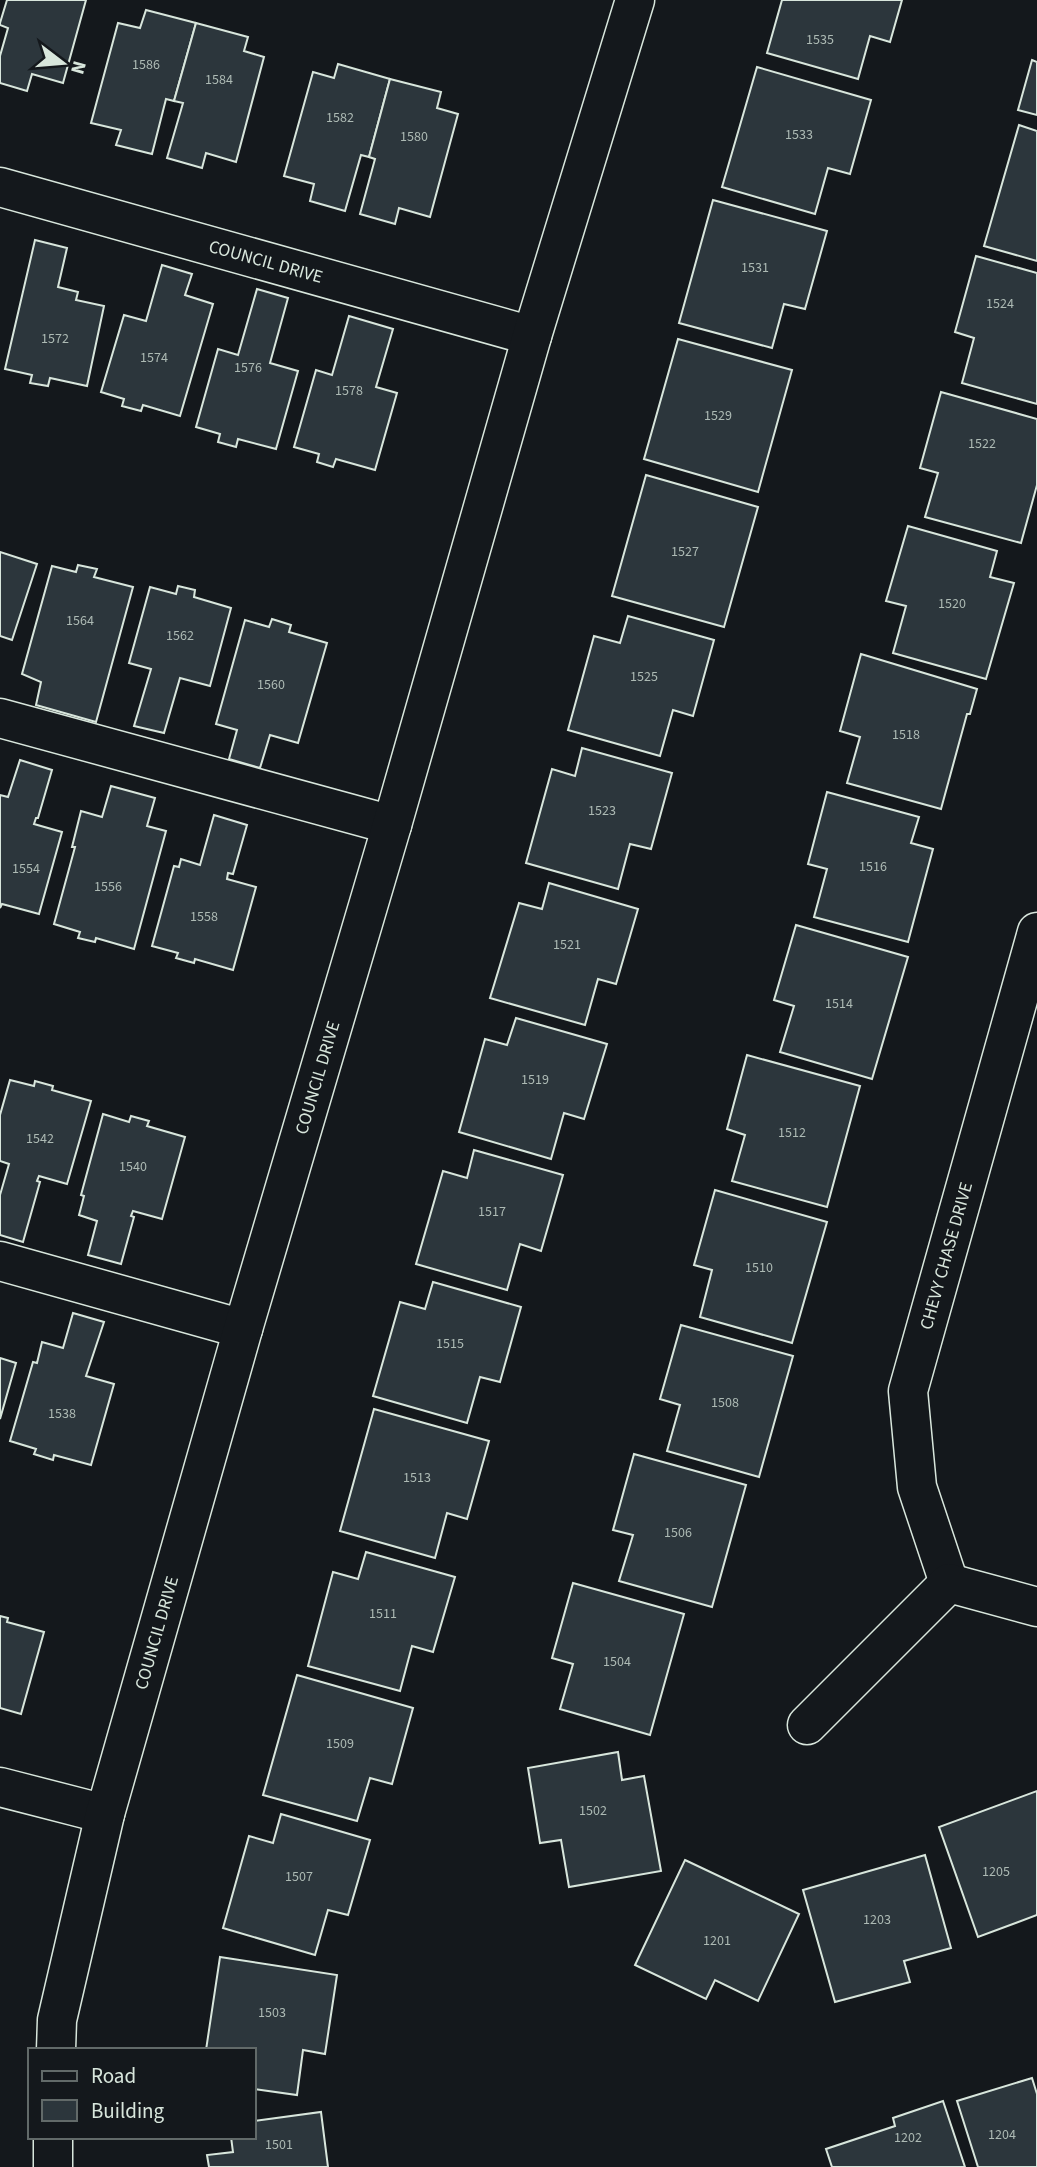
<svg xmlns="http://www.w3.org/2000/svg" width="1037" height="2167" font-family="'Source Sans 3',sans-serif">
<rect width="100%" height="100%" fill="#14181c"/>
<g fill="#2c363c" stroke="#d8e6dc" stroke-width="2">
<path d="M7 0H86L63 83 32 74 27 91 0 83V56L8 28 0 25V23Z"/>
<path d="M782 0H902L890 42 870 36 858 79 767 53Z"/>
<path d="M146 10 196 23 174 101 166 99 152 154 116 145 121 130 91 123 118 23 140 28Z"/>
<path d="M196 23 248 37 244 51 264 57 236 162 206 153 202 168 167 158 183 103 174 101Z"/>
<path d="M1032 60 1037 62V115L1018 110Z"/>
<path d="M338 64 390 79 369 157 361 155 345 211 310 201 314 184 284 176 313 72 334 78Z"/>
<path d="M757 67 871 100 850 174 828 168 815 214 722 187Z"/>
<path d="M390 79 441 92 437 108 458 114 430 217 399 208 395 224 360 214 375 159 369 157Z"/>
<path d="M1019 125 1037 131V261L984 246Z"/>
<path d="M713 200 827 231 805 309 784 304 772 348 679 323Z"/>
<path d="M35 240 67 248 58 287 78 292 76 300 104 306 87 386 50 378 48 386 30 383 32 375 5 369Z"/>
<path d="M976 256 1037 273V404L962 383 974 338 955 332Z"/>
<path d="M162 265 192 274 185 295 213 304 180 416 143 405 141 411 122 406 124 399 101 392 124 315 146 321Z"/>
<path d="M257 289 288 298 270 363 298 371 276 449 238 439 236 447 218 442 220 434 196 427 218 349 238 355Z"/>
<path d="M349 316 393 329 376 387 397 393 375 470 336 459 333 467 317 462 319 454 294 447 316 370 332 375Z"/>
<path d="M678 339 792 370 758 492 644 459Z"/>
<path d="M941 392 1037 419V485L1021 543 925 517 938 473 920 468Z"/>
<path d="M646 475 758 507 724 627 612 596Z"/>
<path d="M908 526 997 551 990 577 1014 583 986 679 893 653 906 606 886 601Z"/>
<path d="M0 552 37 564 12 640 0 636Z"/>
<path d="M78 565 97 569 94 577 133 587 96 722 36 705 41 682 22 674 52 566 76 572Z"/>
<path d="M178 586 195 590 194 597 231 608 210 686 180 678 164 733 134 726 151 669 129 663 150 587 176 594Z"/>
<path d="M628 616 714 640 693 716 673 710 660 756 568 730 594 636 620 643Z"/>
<path d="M272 619 291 625 289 632 327 643 298 743 270 735 260 768 229 759 237 730 216 724 245 620 269 627Z"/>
<path d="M861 654 977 689 970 714H967L941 809 847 783 860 737 840 731Z"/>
<path d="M582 748 672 773 651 849 630 844 618 889 526 863 552 769 575 776Z"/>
<path d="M20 760 52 770 38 818H36L34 824 62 832 39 914 2 904 0 908V795L8 797Z"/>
<path d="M111 786 155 798 147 826 166 831 134 949 96 938 95 942 78 938 80 932 54 924 75 847H72L81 811 102 817Z"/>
<path d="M827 792 919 817 911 843 933 849 908 942 814 917 827 869 808 864Z"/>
<path d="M214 815 247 825 233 874 228 873 227 879 256 887 233 970 195 959 194 963 176 958 178 953 152 946 174 866 179 867 181 859 200 865Z"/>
<path d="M549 883 638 909 616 984 598 979 585 1025 490 998 519 903 542 909Z"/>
<path d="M796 925 908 957 872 1079 780 1052 794 1006 774 1000Z"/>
<path d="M516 1018 607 1044 584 1119 564 1113 551 1159 459 1132 485 1039 507 1045Z"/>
<path d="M747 1055 860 1086 827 1207 732 1181 745 1135 727 1129Z"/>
<path d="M10 1080 34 1086 35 1081 53 1086 52 1090 91 1101 67 1184 39 1176 37 1181 40 1182 23 1242 0 1235V1195L9 1164 0 1161V1115Z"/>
<path d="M103 1114 129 1122 131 1116 149 1121 147 1126 185 1137 162 1219 133 1211 131 1216 134 1217 121 1264 88 1255 97 1221 79 1215 84 1196 81 1195Z"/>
<path d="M474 1150 563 1175 541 1251 520 1244 507 1290 416 1264 443 1171 467 1178Z"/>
<path d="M715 1190 827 1222 792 1343 700 1317 712 1270 694 1265Z"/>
<path d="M433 1282 521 1307 500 1382 480 1377 467 1423 373 1396 400 1302 425 1309Z"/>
<path d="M73 1313 104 1322 86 1376 114 1384 91 1465 54 1455 53 1460 34 1454 36 1449 10 1441 33 1362 37 1363 42 1342 63 1348Z"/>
<path d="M681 1325 793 1356 759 1477 667 1451 680 1405 660 1399Z"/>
<path d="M0 1358 16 1363 0 1419Z"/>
<path d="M374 1409 489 1441 467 1519 447 1513 435 1558 340 1531Z"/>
<path d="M634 1454 746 1485 712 1607 619 1581 633 1535 613 1530Z"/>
<path d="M366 1552 455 1577 433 1652 412 1646 400 1691 308 1666 333 1572 358 1579Z"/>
<path d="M573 1583 684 1614 650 1735 560 1709 573 1664 552 1658Z"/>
<path d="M0 1616 8 1618 7 1622 44 1632 21 1714 0 1708Z"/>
<path d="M297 1675 413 1708 392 1784 370 1778 357 1821 263 1795Z"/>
<path d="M618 1752 622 1780 644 1776 661 1871 569 1887 561 1840 540 1843 528 1768Z"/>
<path d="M1037 1791V1915L978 1937 939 1827Z"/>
<path d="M281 1814 370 1840 348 1915 328 1910 315 1955 223 1928 249 1836 273 1843Z"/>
<path d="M925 1855 951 1948 904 1961 910 1982 835 2002 803 1890Z"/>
<path d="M685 1860 799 1914 758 2001 715 1980 706 1999 635 1965Z"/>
<path d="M220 1957 337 1975 325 2054 303 2050 297 2095 254 2089V2050H206Z"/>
<path d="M1032 2078 1037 2094V2167H978L957 2101Z"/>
<path d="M943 2101 965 2167H832L826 2149 895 2126 893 2118Z"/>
<path d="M321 2112 328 2167H209L207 2155 233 2152 231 2137H254V2121Z"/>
</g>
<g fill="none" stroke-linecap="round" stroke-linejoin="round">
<defs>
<g id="minor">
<path id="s1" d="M0 187 532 336"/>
<path d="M0 718 392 825"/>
<path d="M0 1261 243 1329"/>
<path id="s2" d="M949 1583 917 1487 908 1391 1037 932"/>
<path d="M807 1725 949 1583 1037 1607"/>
<path d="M0 1787 105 1814"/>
<path id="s3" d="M56 2050 57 2020 105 1814 243 1329 392 825 532 336 635 0"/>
<path d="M53 2167V2137"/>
</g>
</defs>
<use href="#minor" stroke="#d8e6dc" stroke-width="41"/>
<use href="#minor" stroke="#14181c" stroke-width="38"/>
</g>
<g text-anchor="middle" stroke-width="5" stroke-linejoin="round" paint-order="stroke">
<g font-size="14" fill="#adbab4">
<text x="820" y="44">1535</text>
<text x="146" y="69">1586</text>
<text x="219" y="84">1584</text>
<text x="340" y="122">1582</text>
<text x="799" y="139">1533</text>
<text x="414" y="141">1580</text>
<text x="755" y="272">1531</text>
<text x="1000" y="308">1524</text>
<text x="55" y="343">1572</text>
<text x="154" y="362">1574</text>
<text x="248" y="372">1576</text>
<text x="349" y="395">1578</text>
<text x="718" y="420">1529</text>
<text x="982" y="448">1522</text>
<text x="685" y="556">1527</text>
<text x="952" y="608">1520</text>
<text x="80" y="625">1564</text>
<text x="180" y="640">1562</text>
<text x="644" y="681">1525</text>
<text x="271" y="689">1560</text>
<text x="906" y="739">1518</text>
<text x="602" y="815">1523</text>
<text x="873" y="871">1516</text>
<text x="26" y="873">1554</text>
<text x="108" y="891">1556</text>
<text x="204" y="921">1558</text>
<text x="567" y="949">1521</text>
<text x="839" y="1008">1514</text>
<text x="535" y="1084">1519</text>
<text x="792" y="1137">1512</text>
<text x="40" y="1143">1542</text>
<text x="133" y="1171">1540</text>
<text x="492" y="1216">1517</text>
<text x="759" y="1272">1510</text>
<text x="450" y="1348">1515</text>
<text x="725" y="1407">1508</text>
<text x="62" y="1418">1538</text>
<text x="417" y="1482">1513</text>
<text x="678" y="1537">1506</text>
<text x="383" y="1618">1511</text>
<text x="617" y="1666">1504</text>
<text x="340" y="1748">1509</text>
<text x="593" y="1815">1502</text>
<text x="996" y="1876">1205</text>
<text x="299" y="1881">1507</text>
<text x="877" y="1924">1203</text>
<text x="717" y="1945">1201</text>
<text x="272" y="2017">1503</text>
<text x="1002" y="2139">1204</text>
<text x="908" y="2142">1202</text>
<text x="279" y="2149">1501</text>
</g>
<g font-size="18" fill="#d8e6dc" stroke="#14181c">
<text dy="6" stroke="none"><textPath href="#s1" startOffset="276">COUNCIL DRIVE</textPath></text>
<text dy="6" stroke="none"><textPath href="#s3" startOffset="1008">COUNCIL DRIVE</textPath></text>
<text dy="6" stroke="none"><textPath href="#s2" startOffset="338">CHEVY CHASE DRIVE</textPath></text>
<text dy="6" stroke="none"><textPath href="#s3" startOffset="430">COUNCIL DRIVE</textPath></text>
</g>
</g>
<rect x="28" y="2048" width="228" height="91" fill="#14181c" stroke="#626a69" stroke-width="2"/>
<rect x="42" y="2071" width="35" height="10" fill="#14181c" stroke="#626a69" stroke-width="2"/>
<text x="91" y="2083" font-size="21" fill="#d8e6dc">Road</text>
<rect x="42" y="2100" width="35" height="21" fill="#2c363c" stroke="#626a69" stroke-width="2"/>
<text x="91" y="2118" font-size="21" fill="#d8e6dc">Building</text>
<g transform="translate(63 63) rotate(106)" stroke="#14181c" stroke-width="5" paint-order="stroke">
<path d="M0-5L12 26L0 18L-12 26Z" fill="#d8e6dc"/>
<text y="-10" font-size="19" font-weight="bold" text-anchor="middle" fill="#d8e6dc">N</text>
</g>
</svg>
